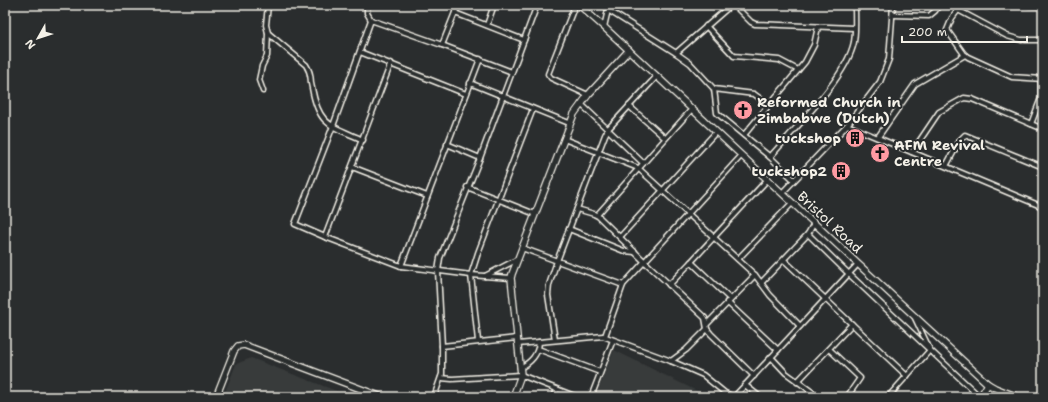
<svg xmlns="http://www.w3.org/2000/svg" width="1048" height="402" font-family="'Shantell Sans',sans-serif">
<rect width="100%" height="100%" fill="#2a2d2e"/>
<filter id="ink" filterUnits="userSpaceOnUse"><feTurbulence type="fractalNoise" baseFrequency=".025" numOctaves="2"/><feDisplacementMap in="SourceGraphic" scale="8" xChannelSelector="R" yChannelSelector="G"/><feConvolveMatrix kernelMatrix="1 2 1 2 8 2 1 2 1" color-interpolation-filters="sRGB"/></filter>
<g filter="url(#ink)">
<g fill="#373a3a">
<path d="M614 350 709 397H595Z"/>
<path d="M251 358 352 397H223L236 364Z"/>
</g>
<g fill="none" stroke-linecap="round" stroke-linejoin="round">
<defs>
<g id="street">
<path d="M268 5 266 25 268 33 306 65C313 76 309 77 312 88 319 126 330 125 363 140"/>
<path d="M367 5V13L371 20 442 45 512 72"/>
<path d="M575 5 548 74 551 78 588 95"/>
<path d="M666 5 672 8 676 5"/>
<path d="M734 5 751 22 755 24 854 28"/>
<path d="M1029 5 1043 6"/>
<path d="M608 10 676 53 690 63 714 89 754 94 769 105"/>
<path d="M455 13 524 40"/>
<path d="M893 15 929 16 935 11 939 5"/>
<path d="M371 20 333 126 295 224 325 237 401 266 471 275 511 278"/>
<path d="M487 25 494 5"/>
<path d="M706 26 734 56 779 60 798 70"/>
<path d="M604 27 608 10 606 5"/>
<path d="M1043 40H1021L1007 36 958 10 952 18 947 30 964 54 968 57 1012 77 1043 79"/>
<path d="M442 45 458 5"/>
<path d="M360 52 466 94"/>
<path d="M676 53 731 5"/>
<path d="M470 83 569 123"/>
<path d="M714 89 717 113 770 157 794 180"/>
<path d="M263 91 259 80 262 66 267 56 268 33"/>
<path d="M581 104 643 163"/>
<path d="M629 106 665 138"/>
<path d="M1031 124 1041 98V79"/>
<path d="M847 125 1043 207"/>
<path d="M744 135 805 62 814 45 818 27"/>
<path d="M878 137 915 84 965 55"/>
<path d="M564 139 638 168 755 275 770 295 800 326"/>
<path d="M447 144 480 158"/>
<path d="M912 152 939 112 964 98 972 99 1043 129"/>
<path d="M770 157C794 129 847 77 854 42 856 30 855 17 855 5"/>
<path d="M946 166 960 140 965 135 1043 167"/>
<path d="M352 167 427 196"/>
<path d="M467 187 535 214"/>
<path d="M782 193 847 125 880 82 889 59 893 5"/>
<path d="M577 209 594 214 598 216 645 262 705 318 707 329 711 334 754 376"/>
<path d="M597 215 692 109"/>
<path d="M569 229 624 251 635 252"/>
<path d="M808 234 849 274 980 397"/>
<path d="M325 237 391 63"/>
<path d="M620 237 716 132"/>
<path d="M522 248 623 285"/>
<path d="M738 259 792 203"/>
<path d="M784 260 907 376"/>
<path d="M691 262 767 180"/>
<path d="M401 266 480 59"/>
<path d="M485 276 518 259"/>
<path d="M761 283 808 234 814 223"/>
<path d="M669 285 691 262 730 299"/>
<path d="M727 302 778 350"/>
<path d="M707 324 755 275"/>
<path d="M605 336 623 285 741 156"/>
<path d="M555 340 548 295 549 285 557 261 605 135 608 129 657 76"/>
<path d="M478 341 471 275 478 253 533 109"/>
<path d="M518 344 603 336 671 361 703 375 725 393 734 397"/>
<path d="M442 346 517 338"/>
<path d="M538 349 600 372"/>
<path d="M829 349 860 378 847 397"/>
<path d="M771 357 786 373 819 397"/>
<path d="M671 361 686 350 707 329"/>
<path d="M520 368C531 362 538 355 539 342"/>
<path d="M441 378 452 379 521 375 577 397"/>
<path d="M797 382 852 324"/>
<path d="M745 385 760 397"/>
<path d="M434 397 442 374V346L438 271 440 258 480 158 537 5"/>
<path d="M554 397 557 390"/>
<path d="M591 397 613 340"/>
<path d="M734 397 858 264"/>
<path d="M888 397 930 350 915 318"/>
</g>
<g id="secondary">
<path d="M579 5 604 27 858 264 988 384 995 388 1018 397"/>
<path d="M216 397 234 351 238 346 244 345 382 397"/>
<path d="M513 397 521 375 511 278 512 274 574 114 588 95 629 50"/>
<path d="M980 397 988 384"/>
</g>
</defs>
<use href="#street" stroke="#f4f1e8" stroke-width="7"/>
<use href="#secondary" stroke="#f4f1e8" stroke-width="8"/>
<use href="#street" stroke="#2a2d2e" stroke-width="4"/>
<use href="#secondary" stroke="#2a2d2e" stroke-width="5.5"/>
</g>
</g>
<defs>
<symbol id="church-disc" viewBox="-11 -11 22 22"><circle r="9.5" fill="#ff9aa2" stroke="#2a2d2e"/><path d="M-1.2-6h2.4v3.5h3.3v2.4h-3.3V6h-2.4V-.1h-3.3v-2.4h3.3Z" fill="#111"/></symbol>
<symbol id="building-disc" viewBox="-11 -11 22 22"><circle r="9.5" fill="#ff9aa2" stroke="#2a2d2e"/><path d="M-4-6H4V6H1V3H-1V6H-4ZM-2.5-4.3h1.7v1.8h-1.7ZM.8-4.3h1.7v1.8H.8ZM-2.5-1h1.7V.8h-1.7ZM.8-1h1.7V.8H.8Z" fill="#111"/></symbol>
</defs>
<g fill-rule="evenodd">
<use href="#church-disc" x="732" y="99" width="22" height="22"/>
<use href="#building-disc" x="844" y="127" width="22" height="22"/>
<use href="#church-disc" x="869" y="142" width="22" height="22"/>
<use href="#building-disc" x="830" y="160" width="22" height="22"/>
</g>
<g text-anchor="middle" stroke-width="4" stroke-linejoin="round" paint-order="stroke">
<g font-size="14" font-weight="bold" fill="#f4f1e8" stroke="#2a2d2e" text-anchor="start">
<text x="757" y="107">Reformed Church in<tspan x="757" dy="16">Zimbabwe (Dutch)</tspan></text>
<text x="841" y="143" text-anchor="end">tuckshop</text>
<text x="894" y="150">AFM Revival<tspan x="894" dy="16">Centre</tspan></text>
<text x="827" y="176" text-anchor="end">tuckshop2</text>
</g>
<g font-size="14" fill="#f4f1e8" stroke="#2a2d2e">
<text transform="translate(830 222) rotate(43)" y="5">Bristol Road</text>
</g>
</g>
<rect width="1048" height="402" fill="none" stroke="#2a2d2e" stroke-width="20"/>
<rect x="10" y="10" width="1028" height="382" fill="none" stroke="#f4f1e8" stroke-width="1.5" filter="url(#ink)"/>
<g transform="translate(38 38) rotate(231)" stroke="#2a2d2e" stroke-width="3" paint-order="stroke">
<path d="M0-3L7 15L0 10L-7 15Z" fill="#f4f1e8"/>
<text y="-6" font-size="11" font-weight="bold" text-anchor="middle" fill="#f4f1e8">N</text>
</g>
<path d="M902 36v6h125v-6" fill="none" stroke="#f4f1e8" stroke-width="2"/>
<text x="908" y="36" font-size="12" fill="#f4f1e8" stroke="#2a2d2e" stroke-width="3" paint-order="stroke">200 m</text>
</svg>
